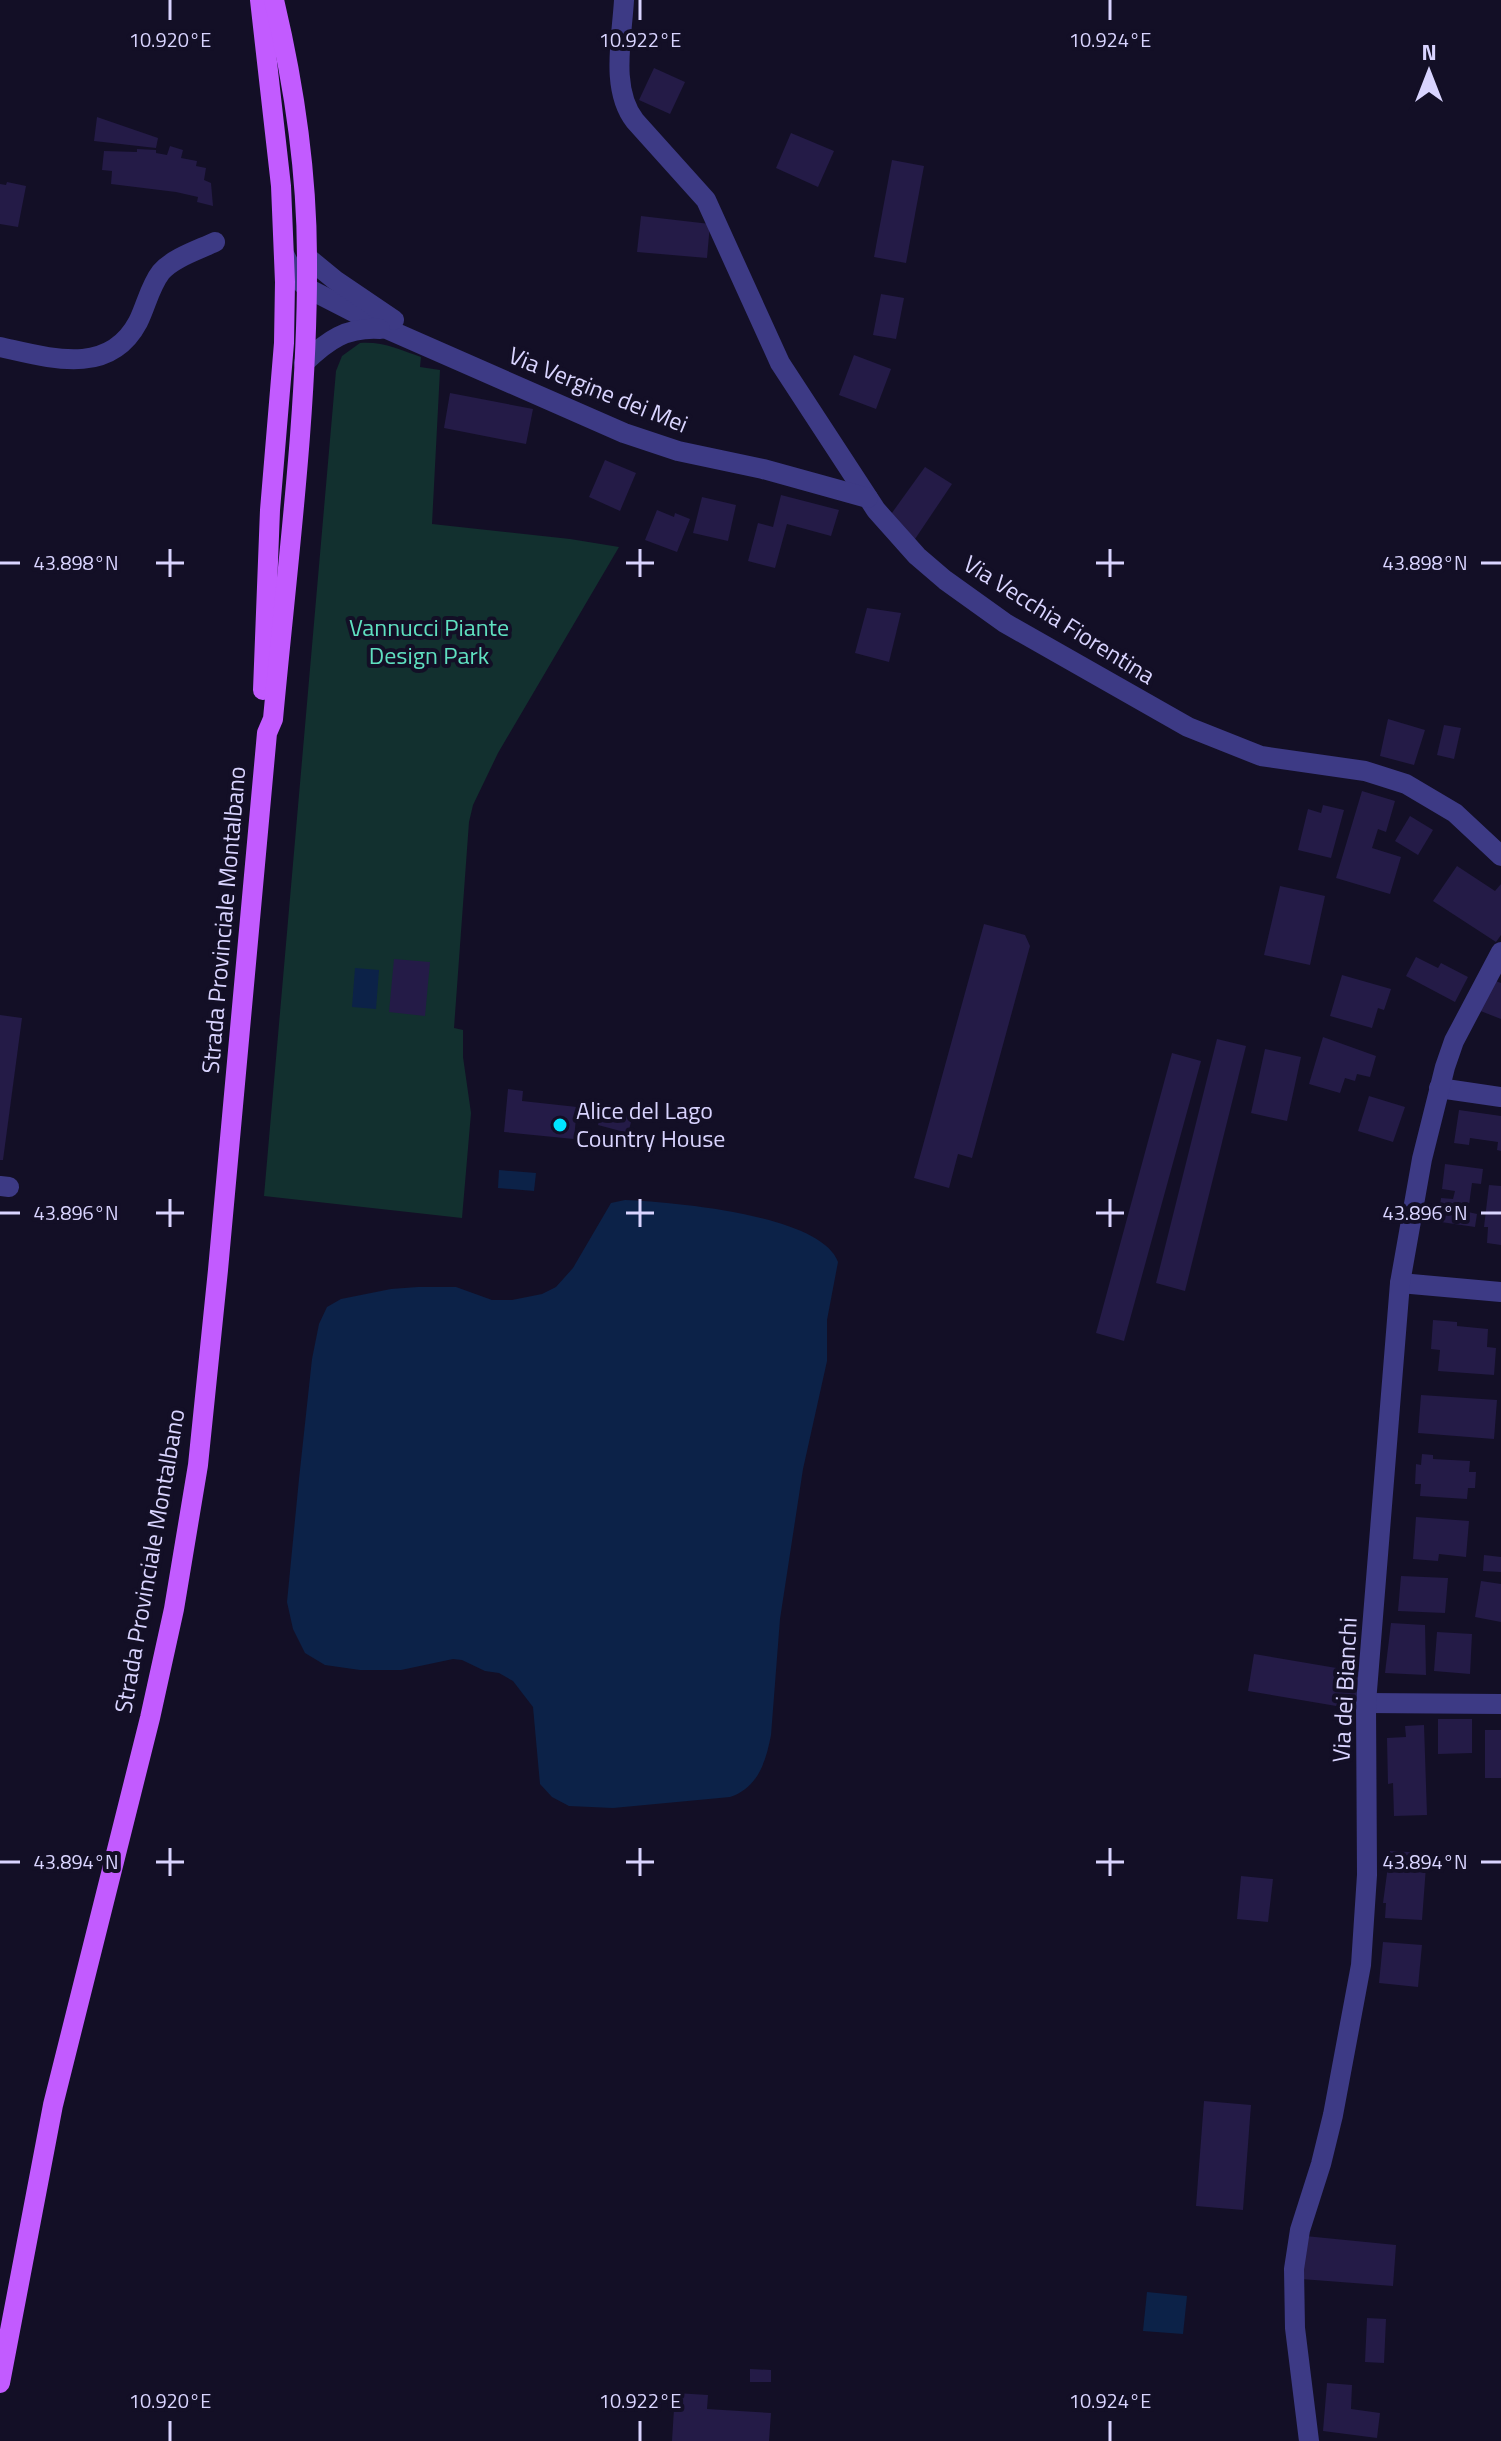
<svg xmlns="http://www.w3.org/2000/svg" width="1501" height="2441" font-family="'Titillium Web',sans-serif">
<rect width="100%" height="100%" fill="#130f26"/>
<path fill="#12302f" d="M360 343C382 341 401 350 421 357L420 367 440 370 432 524 570 539 619 547 498 753 473 805 469 822 454 1028 463 1030V1057L471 1113 462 1218 264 1196 336 371 342 356Z"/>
<g fill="#0c2248">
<path d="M355 968 379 970 376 1009 352 1007Z"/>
<path d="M499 1170 536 1173 534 1191 498 1188Z"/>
<path d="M625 1200C670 1202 821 1214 838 1262L827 1320V1361L803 1469 780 1619 771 1735C766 1761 758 1788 730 1797L613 1808 569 1806 552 1797 540 1784 533 1707 513 1681 499 1673 485 1671 462 1660 453 1659 401 1670H360L325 1665 305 1653 293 1629 287 1602 299 1479 312 1359 319 1324 327 1307 341 1299 391 1289 418 1287H456L492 1300H512L542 1294 556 1287 573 1268 611 1203Z"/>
<path d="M1147 2292 1187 2296 1183 2334 1143 2331Z"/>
</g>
<g fill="#241b47">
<path d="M654 68 685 82 670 114 639 100Z"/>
<path d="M97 117 158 138 156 148 94 141Z"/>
<path d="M791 133 834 151 818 187 776 168Z"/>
<path d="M170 146 183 150 181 158 197 161 196 166 206 168 204 180 211 183 213 206 197 202 198 197 176 192 111 184 112 171 102 170 104 151 137 152V149L156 150V153L167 155Z"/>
<path d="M892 160 924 166 906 263 874 257Z"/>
<path d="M7 182 26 186 18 227 0 224V184L6 185Z"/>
<path d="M641 216 710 224 707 258 637 252Z"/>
<path d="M881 294 904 298 896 339 873 335Z"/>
<path d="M854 355 891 369 876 409 839 395Z"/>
<path d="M450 393 533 409 526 444 444 428Z"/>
<path d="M605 460 636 473 620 511 589 497Z"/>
<path d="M925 467 952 484 913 542 889 517Z"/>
<path d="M781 495 839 510 831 536 787 524 775 568 748 561 758 523 773 527Z"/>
<path d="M702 497 736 505 728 541 693 533Z"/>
<path d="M657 510 674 517 675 513 690 519 677 552 645 540Z"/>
<path d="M867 608 901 613 889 662 855 653Z"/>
<path d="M1388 719 1425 730 1414 765 1380 756Z"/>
<path d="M1444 725 1461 728 1454 759 1437 755Z"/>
<path d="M1362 791 1395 801 1386 832 1378 829 1372 848 1401 857 1390 894 1336 878Z"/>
<path d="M1323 805 1344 810 1331 858 1298 850 1308 809 1321 813Z"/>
<path d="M1410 816 1433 830 1418 855 1395 841Z"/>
<path d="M1457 866 1495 891 1501 884V935L1496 942 1433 901Z"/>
<path d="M1280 886 1325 896 1310 965 1264 955Z"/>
<path d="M984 924 1025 935 1030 946 972 1158 958 1154 949 1188 914 1178Z"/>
<path d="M1416 957 1438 968 1441 963 1468 977 1455 1002 1406 976Z"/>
<path d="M394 959 430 962 425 1016 389 1012Z"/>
<path d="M1342 975 1391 989 1384 1010 1378 1008 1372 1028 1330 1016Z"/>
<path d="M1493 980 1501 983V1019L1478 1010Z"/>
<path d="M0 1015 22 1018 3 1160H0Z"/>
<path d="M1323 1037 1376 1056 1370 1077 1357 1074 1355 1081 1345 1078 1340 1093 1309 1084Z"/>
<path d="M1217 1039 1246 1046 1185 1291 1156 1283Z"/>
<path d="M1265 1049 1301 1057 1287 1121 1251 1113Z"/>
<path d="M1172 1053 1201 1061 1124 1341 1096 1333Z"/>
<path d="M508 1089 523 1091 522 1101 577 1107 574 1139 504 1132Z"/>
<path d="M1369 1096 1405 1107 1393 1142 1358 1131Z"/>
<path d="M603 1106 633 1115 628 1133 598 1125Z"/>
<path d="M1459 1110 1501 1116V1151L1497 1150 1498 1142 1470 1138 1469 1145 1454 1143Z"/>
<path d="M1445 1164 1483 1169 1481 1184 1472 1183 1468 1212 1477 1214 1475 1227 1441 1222 1442 1215 1439 1214 1441 1198 1453 1199 1455 1191 1442 1189Z"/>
<path d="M1489 1185 1501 1186V1245L1487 1243 1488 1227H1484Z"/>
<path d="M1433 1320 1457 1322V1326L1488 1329 1487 1347 1496 1348 1494 1375 1438 1371 1440 1350 1431 1349Z"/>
<path d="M1421 1395 1497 1400 1494 1439 1418 1433Z"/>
<path d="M1422 1454 1433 1455V1459L1470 1461 1469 1472H1476L1475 1488H1468L1467 1499 1420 1496 1421 1484H1415L1416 1464 1421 1465Z"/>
<path d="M1416 1517 1469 1521 1466 1557 1439 1554 1438 1561 1413 1559Z"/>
<path d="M1484 1555 1501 1557V1572L1483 1571Z"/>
<path d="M1401 1576 1448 1578 1445 1613 1398 1611Z"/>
<path d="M1481 1581 1501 1584V1622L1475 1617Z"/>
<path d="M1391 1623 1425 1625 1426 1675 1385 1673Z"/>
<path d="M1437 1632 1472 1634 1470 1674 1434 1671Z"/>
<path d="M1254 1654 1360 1672 1354 1709 1248 1691Z"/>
<path d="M1438 1719H1472V1753L1438 1754Z"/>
<path d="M1424 1725 1427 1815 1394 1816 1393 1783 1388 1784 1387 1738 1406 1737 1405 1726Z"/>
<rect x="1485" y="1730" width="16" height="48"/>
<path d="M1390 1851 1427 1853 1422 1920 1385 1918 1386 1903H1383Z"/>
<path d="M1241 1876 1273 1879 1268 1922 1237 1919Z"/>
<path d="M1383 1942 1422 1945 1418 1987 1379 1983Z"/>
<path d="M1204 2101 1251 2105 1243 2210 1196 2206Z"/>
<path d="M1305 2236 1396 2245 1393 2286 1301 2279Z"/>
<path d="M1367 2318 1386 2319 1384 2363 1365 2362Z"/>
<path d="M750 2369 771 2370V2382H750Z"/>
<path d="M1327 2383 1352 2385 1351 2409 1380 2413 1377 2438 1323 2431Z"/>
<path d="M675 2393 708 2395 707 2409 771 2413 769 2441H672Z"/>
<path d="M643 2394 661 2396 660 2407 642 2405Z"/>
</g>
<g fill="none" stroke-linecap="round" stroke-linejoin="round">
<g stroke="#3d3a85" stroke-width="20">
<path d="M624 0C622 38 610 89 635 121L706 200 780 363 876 510 917 556 945 580 1005 623 1188 727 1261 756 1365 771 1406 784 1455 813 1501 856"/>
<path d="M285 256 295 276 307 288 387 329 624 433 678 451 763 469 868 498"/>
<path d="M307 257 335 280 394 320"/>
<path d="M0 347C50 358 109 377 138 322 146 306 150 286 161 272 173 258 198 250 215 242"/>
<path d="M304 363C328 340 346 327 380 329"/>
<path d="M1439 1088 1501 1097"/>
<path d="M0 1186 9 1187"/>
<path d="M1400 1283 1501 1292"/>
<path d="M1366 1703 1501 1704"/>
<path d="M1309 2441 1295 2328 1294 2269 1300 2230 1321 2164 1333 2115 1361 1965 1367 1875 1366 1703 1400 1283 1422 1159 1445 1067 1454 1041 1501 952"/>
</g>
<g stroke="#c25bff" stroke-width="20">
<path d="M260 0 281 186 285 282 284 343 270 510 263 690"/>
<path d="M0 2383 53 2105 150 1718 174 1609 198 1465 218 1270 267 733 273 719C287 567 308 410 307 259 307 172 294 84 274 0"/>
</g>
</g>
<path fill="none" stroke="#d9d4ff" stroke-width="3" d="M170 0V20M640 0V20M1110 0V20M170 549V577M640 549V577M1110 549V577M0 563H20M156 563H184M626 563H654M1096 563H1124M1481 563H1501M170 1199V1227M640 1199V1227M1110 1199V1227M0 1213H20M156 1213H184M626 1213H654M1096 1213H1124M1481 1213H1501M170 1848V1876M640 1848V1876M1110 1848V1876M0 1862H20M156 1862H184M626 1862H654M1096 1862H1124M1481 1862H1501M170 2421V2441M640 2421V2441M1110 2421V2441"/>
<circle fill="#00e5ff" stroke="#130f26" stroke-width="3" cx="560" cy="1125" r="8"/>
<g text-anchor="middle" stroke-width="8" stroke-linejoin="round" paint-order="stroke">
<g font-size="24" fill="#d9d4ff" stroke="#130f26">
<text transform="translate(598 390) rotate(22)" y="8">Via Vergine dei Mei</text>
<text transform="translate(1059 620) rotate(32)" y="8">Via Vecchia Fiorentina</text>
<text transform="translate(224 920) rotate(-85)" y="8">Strada Provinciale Montalbano</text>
<text transform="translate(150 1561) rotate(-80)" y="8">Strada Provinciale Montalbano</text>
<text transform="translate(1345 1690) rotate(-87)" y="8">Via dei Bianchi</text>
</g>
<g font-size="24" fill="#5fe0c0" stroke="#130f26">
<text x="429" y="636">Vannucci Piante<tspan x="429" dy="28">Design Park</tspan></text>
</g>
<g font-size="24" fill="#d9d4ff" stroke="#130f26" text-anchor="start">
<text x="576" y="1119">Alice del Lago<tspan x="576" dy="28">Country House</tspan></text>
</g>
</g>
<g font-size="20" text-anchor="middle" fill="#d9d4ff" stroke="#130f26" stroke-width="8" stroke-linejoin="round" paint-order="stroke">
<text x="170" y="47">10.920°E</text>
<text x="640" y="47">10.922°E</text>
<text x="1110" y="47">10.924°E</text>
<text x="76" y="570">43.898°N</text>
<text x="1425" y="570">43.898°N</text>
<text x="76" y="1220">43.896°N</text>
<text x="1425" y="1220">43.896°N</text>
<text x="76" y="1869">43.894°N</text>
<text x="1425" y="1869">43.894°N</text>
<text x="170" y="2408">10.920°E</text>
<text x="640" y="2408">10.922°E</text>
<text x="1110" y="2408">10.924°E</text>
</g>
<g transform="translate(1429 72)" stroke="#130f26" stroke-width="6" paint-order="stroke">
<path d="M0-6L14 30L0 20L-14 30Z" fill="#d9d4ff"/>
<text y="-12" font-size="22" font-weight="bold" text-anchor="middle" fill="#d9d4ff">N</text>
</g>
</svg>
